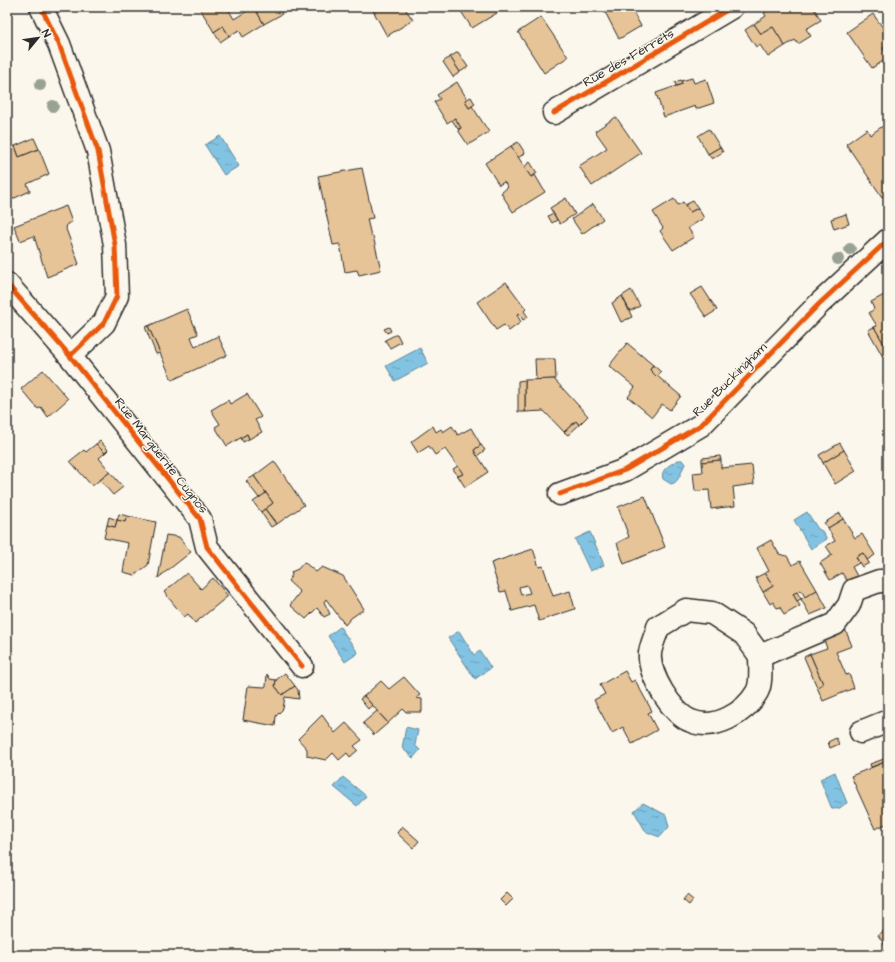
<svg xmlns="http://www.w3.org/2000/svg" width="895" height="962" font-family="'Architects Daughter',sans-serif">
<defs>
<pattern id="water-ripples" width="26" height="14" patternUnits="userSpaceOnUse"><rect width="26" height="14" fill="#82c3e3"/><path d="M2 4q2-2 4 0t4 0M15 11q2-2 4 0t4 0" fill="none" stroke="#6b9fb8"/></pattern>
</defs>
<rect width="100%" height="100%" fill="#fbf7ec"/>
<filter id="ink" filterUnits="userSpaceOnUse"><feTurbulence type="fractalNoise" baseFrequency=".025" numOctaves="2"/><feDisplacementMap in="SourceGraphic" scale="8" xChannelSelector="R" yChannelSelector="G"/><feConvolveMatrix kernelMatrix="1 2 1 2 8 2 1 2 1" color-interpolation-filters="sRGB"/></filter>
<g filter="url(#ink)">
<g fill="url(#water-ripples)" stroke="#5f8699">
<path d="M220 136 239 166 224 175 205 145Z"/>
<path d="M420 348 428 363 395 381 386 366Z"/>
<path d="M678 460H682L685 464C681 471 679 483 671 484L663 479C660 469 670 465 678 460Z"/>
<path d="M807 512 818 529 822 531 827 539 811 549 794 520Z"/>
<path d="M590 532 604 565 590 571 575 539Z"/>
<path d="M340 627 358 653 345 662 328 636Z"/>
<path d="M459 631 474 655 480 651 491 668 475 679 448 638Z"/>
<path d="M406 727 418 730 415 745 420 750 413 758 402 748Z"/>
<path d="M835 772 847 803C840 806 843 809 832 809L820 779Z"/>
<path d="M343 777 366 796 357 806 334 787Z"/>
<path d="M643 803 666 815 669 827 660 837 646 832 634 811Z"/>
</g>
<g fill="#e6c498" stroke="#2b2b2b" fill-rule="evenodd">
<path d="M199 7H227L234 19 254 7 264 24 243 37 239 30 229 36 223 26 214 32Z"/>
<path d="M254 7H278L282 14 264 24Z"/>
<path d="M371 7H404L413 20 387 36Z"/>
<path d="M458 7H493L497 13 472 28Z"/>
<path d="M600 7H630L641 26 619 39 603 8 601 9Z"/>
<path d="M774 7H776L779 11 786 7H813L821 20 806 29 811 36 798 44 795 40 785 46 773 27 761 34 754 24 766 16 764 13Z"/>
<path d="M873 14 886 32 883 34 888 45 883 48 888 58 872 68 847 32Z"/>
<path d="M541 17 568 57 544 73 518 32Z"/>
<path d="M754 24 761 34 773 27 785 46 768 57 760 45 756 47 745 30Z"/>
<path d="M223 26 229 36 220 42 214 32Z"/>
<path d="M458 52 468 67 460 72 450 57Z"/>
<path d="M450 57 460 72 453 77 443 62Z"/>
<path d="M692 78 694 83 706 79 714 103 696 109 695 106 664 117 656 93 682 84 681 81Z"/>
<path d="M681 80 682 84 676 86 675 82Z"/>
<path d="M457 82 467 99 465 100 469 108 472 106 489 132 468 145 458 130 461 128 455 118 447 123 434 102 440 99 437 95Z"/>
<path d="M471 97 475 104 469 108 465 100Z"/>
<path d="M616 117 641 153 592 186 579 166 607 148 595 131Z"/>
<path d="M455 118 461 128 458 129 452 120Z"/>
<path d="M887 123 888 193 882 197 846 144 867 129 870 135Z"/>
<path d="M709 129 720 147 708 154 698 136Z"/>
<path d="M34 138 39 149 19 157 15 146Z"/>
<path d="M518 142 525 153 518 158 511 146Z"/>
<path d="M15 146 19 157 39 149 49 174 27 184 30 191 8 201 7 149Z"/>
<path d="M511 146 531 177 535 175 545 192 513 212 501 193 508 187 504 182 499 185 485 163Z"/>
<path d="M720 147 723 152 712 159 708 154Z"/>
<path d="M530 162 537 173 531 177 524 167Z"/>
<path d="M362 168 373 218 367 219 371 236H373L381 270 359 275 357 270 345 272 340 244 333 245 318 176Z"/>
<path d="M566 198 575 214 560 224 550 208Z"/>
<path d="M674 199 678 205 683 202 690 212 698 208 704 218 688 228 694 237 673 250 660 231 663 228 653 212Z"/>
<path d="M693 201 698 208 690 212 685 205Z"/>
<path d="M593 204 603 219 582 234 572 219Z"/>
<path d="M66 206 72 222 67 224 66 229 79 264 47 277 34 236 20 241 14 226Z"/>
<path d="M553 213 557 220 552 223 548 216Z"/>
<path d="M846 214 849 224 834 229 831 219Z"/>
<path d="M506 282 526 309 524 311 528 317 523 320 519 313 517 315 521 322 509 331 504 325 496 330 477 302Z"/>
<path d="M702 287 717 310 706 317 690 294Z"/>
<path d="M631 290 640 306 630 311 622 296Z"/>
<path d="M884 295 885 297 888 295V351L874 327 877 326 869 313 874 309 871 302Z"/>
<path d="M622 296 632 317 621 322 612 303Z"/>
<path d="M187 309 198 334 191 337 195 347 218 336 227 355 172 380 148 326Z"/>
<path d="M148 326 160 353 156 354 145 327Z"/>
<path d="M389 327 391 331 387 333 384 329Z"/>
<path d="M874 327 888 351V366L868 330Z"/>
<path d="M397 334 401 342 390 348 385 340Z"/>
<path d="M627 343 653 365 650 370 681 396 670 410 662 404 652 417 628 397 635 387 609 366Z"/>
<path d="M535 359H555L556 379 536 380Z"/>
<path d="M653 365 661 372 657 377 650 370Z"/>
<path d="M43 370 68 399 48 417 41 407 38 409 21 389Z"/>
<path d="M554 379 588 416 579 425 576 421 564 432 544 411 525 412V380Z"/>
<path d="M525 380V412H518V381Z"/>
<path d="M247 394 261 417 255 420 262 432 249 439 247 434 227 446 215 427 220 424 211 410 228 400 230 404Z"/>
<path d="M576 421 579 425 568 435 564 432Z"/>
<path d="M433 426 436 432 441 429 443 432 452 426 458 435 471 428 481 445 474 450 488 472 465 487 458 476 463 474 445 449 435 455 429 446 418 453 411 442Z"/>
<path d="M247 434 249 439 243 442 241 438Z"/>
<path d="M100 441 108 450 105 453 96 444Z"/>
<path d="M840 443 844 450 823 463 819 455Z"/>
<path d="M96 444 105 453 99 458 110 472 92 486 70 461 84 450 86 452Z"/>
<path d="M481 445 485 450 477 456 474 450Z"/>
<path d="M844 450 856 471 835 484 823 463Z"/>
<path d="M720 456 721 460 702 462V458Z"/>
<path d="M721 460V468L752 465 754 484 733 487 735 506 711 509 709 490 695 491 693 473 703 472 702 462Z"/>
<path d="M274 461 304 505 277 524 265 509 273 503 254 476Z"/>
<path d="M458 466 463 474 458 476 453 469Z"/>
<path d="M110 472 123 487 113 495 100 480Z"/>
<path d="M254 476 266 493 259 498 246 481Z"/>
<path d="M266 493 273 503 261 512 253 502Z"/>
<path d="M645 496 665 547 624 564 617 543 629 537 618 507Z"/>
<path d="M265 509 276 524 271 527 261 512Z"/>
<path d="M840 513 843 519 828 528 824 523Z"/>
<path d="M119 514 127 516 125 522 117 520Z"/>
<path d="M127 516 156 522 148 565 135 575 123 572 128 543 104 538 107 525 115 527 117 520 125 522Z"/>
<path d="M109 517 117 520 115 527 107 525Z"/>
<path d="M843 519 855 538 862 534 875 555 867 560 863 553 856 557 859 563 852 567 857 576 848 582 842 573 830 580 820 563 832 555 826 546 835 541 828 528Z"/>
<path d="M166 535 179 537 191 552 158 578Z"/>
<path d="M771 540 779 554 787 556 792 565 800 561 817 590 805 597 801 590 793 594 800 606 784 615 780 607 777 608 773 602 770 604 763 592 773 586 765 573 769 571 757 548Z"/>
<path d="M533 549 539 567 543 566 553 596 570 591 575 609 539 621 534 605 512 611 506 591 500 592 491 563ZM527 585 530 593 521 595 519 587Z"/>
<path d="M863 553 869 563 862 567 856 557Z"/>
<path d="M304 562 316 572 322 567 343 576 364 609 351 618 345 625 326 599 324 602 330 614 324 617 317 608 306 619 290 605 300 592 288 581 292 575 291 572 298 569Z"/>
<path d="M187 573 201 589 213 578 228 596 195 623 188 614 184 617 164 592Z"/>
<path d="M765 573 773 586 763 592 755 578Z"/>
<path d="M817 590 827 608 810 615 801 599Z"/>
<path d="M797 592 801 599 797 601 793 594Z"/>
<path d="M845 629 852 646 836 652 846 675 849 674 854 688 823 701 817 687 823 684 810 654 827 648 823 638Z"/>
<path d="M810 654 823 684 817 687 804 657Z"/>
<path d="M625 671 631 682 635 680 652 711 648 713 657 730 632 744 623 727 612 733 594 700 605 694 600 685Z"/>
<path d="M285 673 295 686 282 695 275 686 276 680Z"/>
<path d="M267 674 270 679 276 680 275 686 282 695 295 686 298 690 299 699 285 697 283 709 276 716 275 726 243 720 248 686 265 687 266 686Z"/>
<path d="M404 677 420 695 416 698 422 699V712H406L403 709 388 723 364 696 381 681 389 689Z"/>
<path d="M364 696 372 705 368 709 360 699Z"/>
<path d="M377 711 388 723 374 735 363 723Z"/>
<path d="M322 715 335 733 346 723 362 740 354 746 358 750 350 757 347 753 339 760 333 753 326 760 307 756V749L298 739Z"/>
<path d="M836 738 839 744 830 748 828 742Z"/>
<path d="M884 759 885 762 871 767 870 764Z"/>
<path d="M885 762 888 768V823L875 829 851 776Z"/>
<path d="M402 826 419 841 413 848 397 833Z"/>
<path d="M507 893 513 899 506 906 500 900Z"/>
<path d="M687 895 693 900 689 905 683 900Z"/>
<path d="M888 928V955H887V949L878 935Z"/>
</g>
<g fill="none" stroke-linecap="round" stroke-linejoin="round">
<defs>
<g id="minor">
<path d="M41 7 59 44 98 151 115 245 117 296 104 323 70 356"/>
<path d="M554 113 732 7"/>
<path d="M7 284 70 356 200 519 207 547 302 666"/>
<path d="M560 494 625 470 701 425 819 304 888 240"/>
<path d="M686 610 712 613 744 634 760 656C760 667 762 683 757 692 745 713 715 731 691 721 672 714 648 674 650 653 651 645 656 635 658 627Z"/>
<path d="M760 656 835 624 849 605 854 590 879 581H888"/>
<path d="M861 732 888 721"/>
</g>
</defs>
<use href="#minor" stroke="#2b2b2b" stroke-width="25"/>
<use href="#minor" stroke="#fbf7ec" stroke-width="22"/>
<defs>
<g id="cycleway">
<path d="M41 7 59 44 98 151 115 245 117 296 104 323 70 356"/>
<path d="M554 113 732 7"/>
<path d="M7 284 70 356 200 519 207 547 302 666"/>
<path d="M560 494 625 470 701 425 819 304 888 240"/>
</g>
</defs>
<use href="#cycleway" stroke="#fbf7ec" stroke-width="8"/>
<use href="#cycleway" stroke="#e8590c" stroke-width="5"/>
</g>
<g fill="#99a195">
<circle cx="40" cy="85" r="6"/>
<circle cx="53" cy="106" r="6"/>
<circle cx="850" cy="249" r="6"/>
<circle cx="838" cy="259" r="6"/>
</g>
</g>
<g text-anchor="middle" stroke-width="3" stroke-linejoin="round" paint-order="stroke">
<g font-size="13" fill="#2b2b2b" stroke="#fbf7ec">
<text transform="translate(628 57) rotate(-30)" y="5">Rue des Férrets</text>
<text transform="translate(729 379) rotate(-45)" y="5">Rue Buckingham</text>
<text transform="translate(162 455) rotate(52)" y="5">Rue Marguerite Cugnos</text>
</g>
</g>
<rect width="895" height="962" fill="none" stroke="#fbf7ec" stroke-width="24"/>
<rect x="12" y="12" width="871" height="938" fill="none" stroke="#2b2b2b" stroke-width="1.5" filter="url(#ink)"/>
<g transform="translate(38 38) rotate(61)" stroke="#fbf7ec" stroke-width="3" paint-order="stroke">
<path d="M0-3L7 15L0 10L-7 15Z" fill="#2b2b2b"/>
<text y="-6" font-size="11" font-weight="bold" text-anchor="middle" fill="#2b2b2b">N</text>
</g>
</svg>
